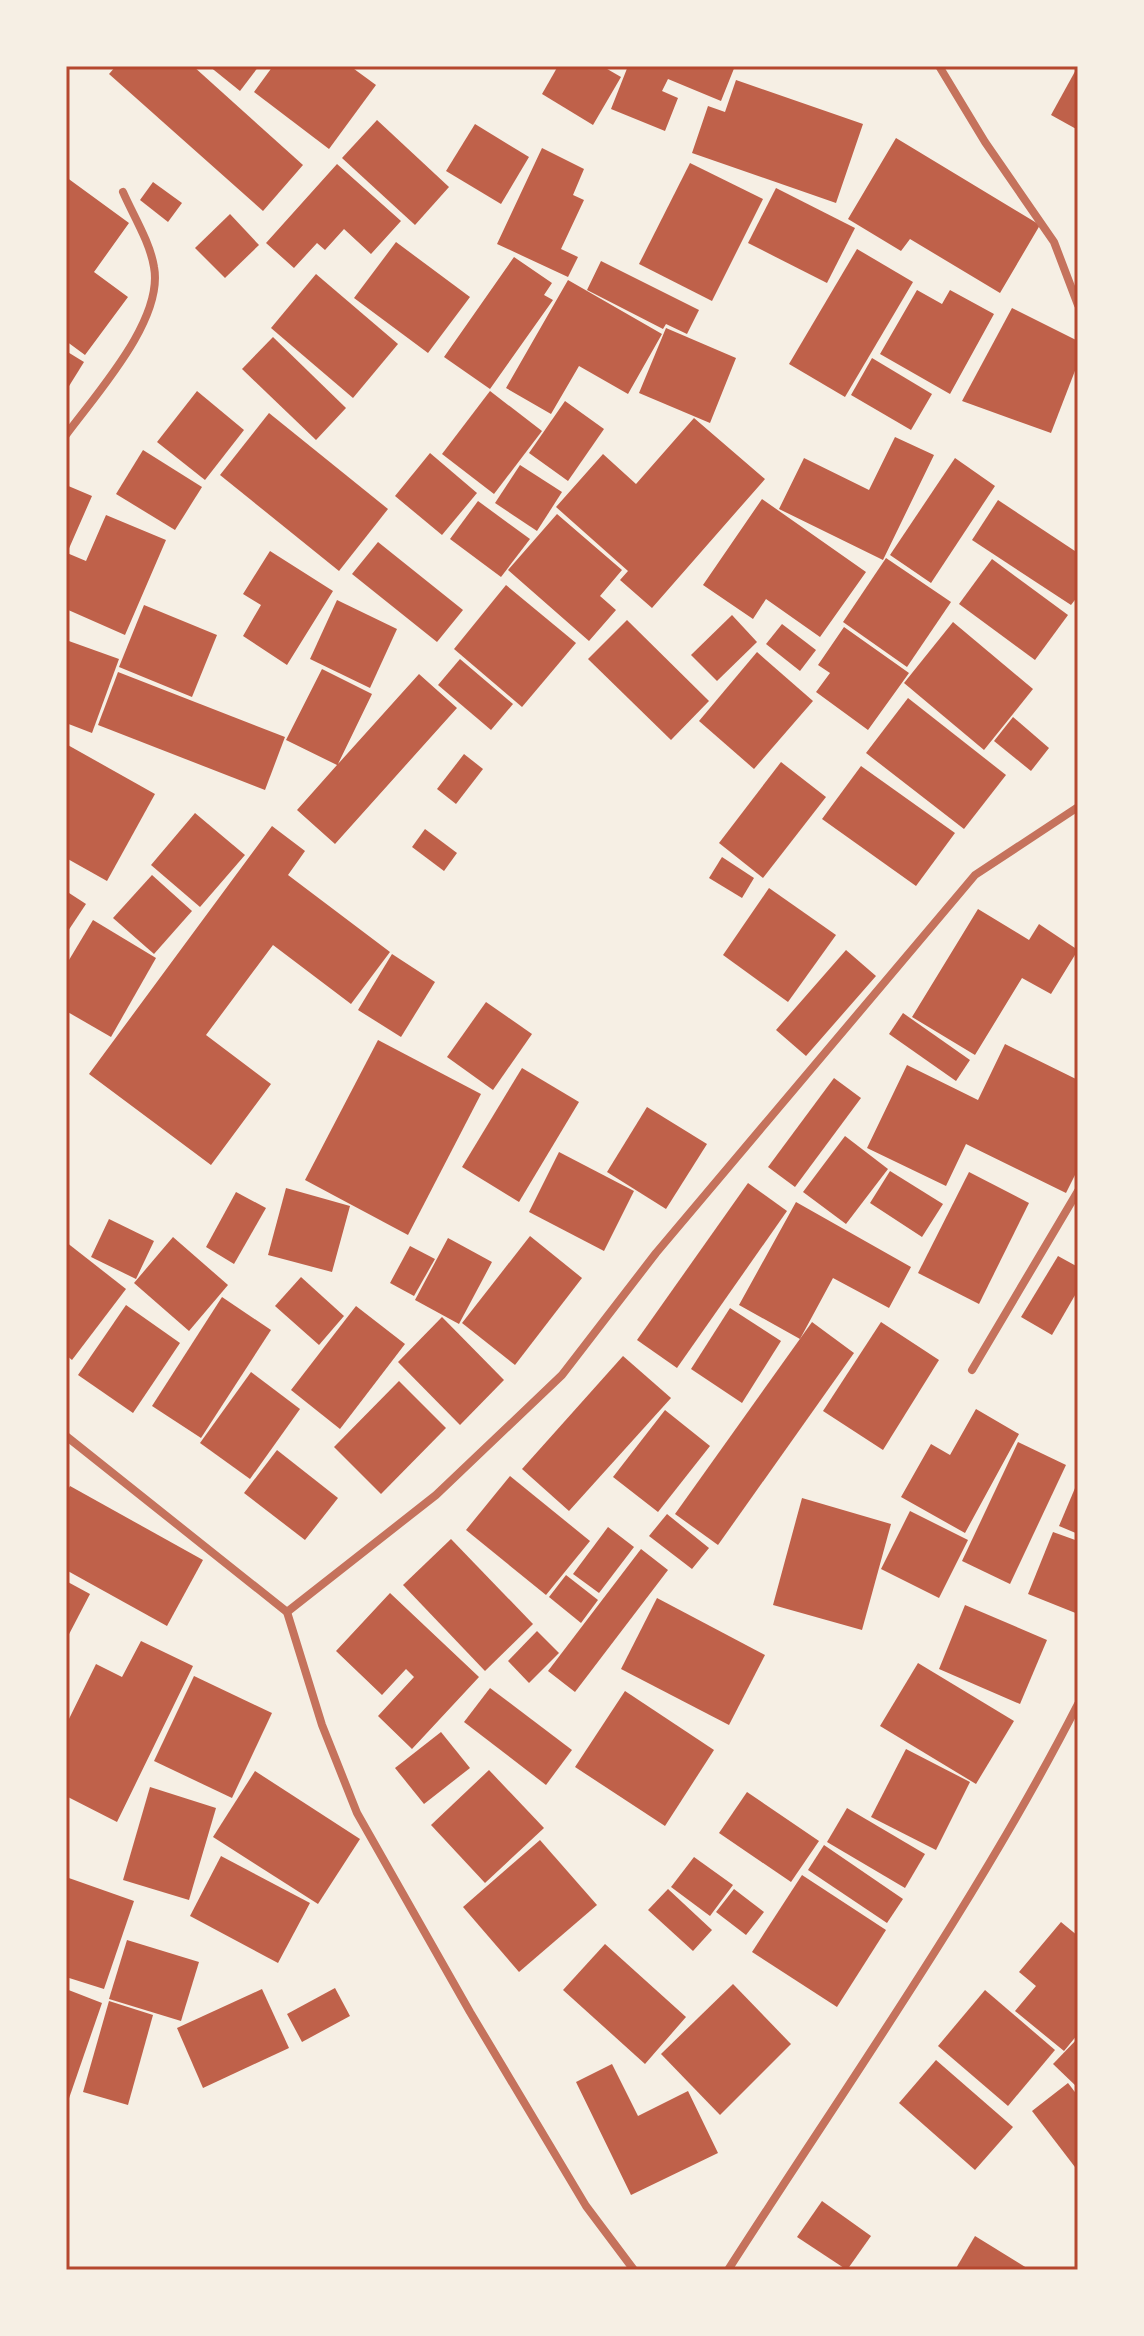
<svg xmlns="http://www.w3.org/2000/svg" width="1144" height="2336" font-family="Quicksand,sans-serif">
<rect width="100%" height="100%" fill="#f6efe4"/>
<g fill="#bf614a">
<path d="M116 66H193L303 165 263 211 109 74Z"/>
<path d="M209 66H259L240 91Z"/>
<path d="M273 66H350L376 85 329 149 254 92Z"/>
<path d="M558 66H602L621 77 593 125 542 94Z"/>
<path d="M628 66H735L721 101 668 79 662 91 678 98 665 131 611 109Z"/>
<path d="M1078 66V130L1051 115Z"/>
<path d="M736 80 863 124 836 203 692 153 708 106 725 112Z"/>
<path d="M377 120 449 187 415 225 342 158Z"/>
<path d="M475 124 529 157 501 204 446 171Z"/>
<path d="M896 138 1040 225 1000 293 910 239 901 251 848 219Z"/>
<path d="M542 148 584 169 573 195 584 200 561 249 578 257 568 277 497 244Z"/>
<path d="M690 163 763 199 712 301 639 264Z"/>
<path d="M337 164 401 221 371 254 344 229 325 250 317 243 294 268 266 243Z"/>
<path d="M66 177 129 223 94 272 128 297 85 355 66 341Z"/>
<path d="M153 182 182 203 168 222 140 200Z"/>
<path d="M776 188 855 228 827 283 748 243Z"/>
<path d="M230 214 259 245 225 278 195 248Z"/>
<path d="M396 242 470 297 428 353 354 298Z"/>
<path d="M857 249 913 282 845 397 789 364Z"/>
<path d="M514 257 552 283 544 295 553 300 490 389 444 357Z"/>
<path d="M601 261 699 310 687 334 666 324 663 329 587 290Z"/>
<path d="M316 274 398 344 353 398 271 328Z"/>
<path d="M568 280 662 334 628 394 579 366 551 414 506 388Z"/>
<path d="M917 290 942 304 950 290 994 314 950 394 880 354Z"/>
<path d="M1012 308 1078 341V363L1051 433 962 401Z"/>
<path d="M666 328 736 358 710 423 639 393Z"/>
<path d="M273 337 346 408 316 440 242 369Z"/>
<path d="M66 351 84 362 66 391Z"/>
<path d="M872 358 932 394 911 430 851 395Z"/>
<path d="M197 391 244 430 205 480 157 442Z"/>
<path d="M490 391 542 431 494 494 442 454Z"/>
<path d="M565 401 604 429 568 481 529 453Z"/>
<path d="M269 413 388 509 339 571 220 475Z"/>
<path d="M694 418 765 479 652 608 620 580 628 571 556 507 603 454 636 484Z"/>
<path d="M895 437 934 455 883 560 779 509 804 458 869 490Z"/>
<path d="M143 450 202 487 175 530 116 494Z"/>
<path d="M430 453 477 493 442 535 395 496Z"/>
<path d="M955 458 995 486 931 583 890 555Z"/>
<path d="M520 465 562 492 537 531 495 503Z"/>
<path d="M66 485 92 496 67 553 86 561 106 515 166 540 125 635 66 609Z"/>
<path d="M762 499 866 572 820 637 766 599 753 619 703 585Z"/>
<path d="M998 500 1078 553V596L1071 605 972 540Z"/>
<path d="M478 501 530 539 501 577 450 539Z"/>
<path d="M557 514 622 570 600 596 616 610 589 641 508 570Z"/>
<path d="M378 542 463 610 437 642 352 574Z"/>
<path d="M270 551 333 591 287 665 243 636 261 605 243 594Z"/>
<path d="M886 558 951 602 907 667 843 622Z"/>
<path d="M992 559 1068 615 1035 660 959 604Z"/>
<path d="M506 585 576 643 522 707 454 649Z"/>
<path d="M337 600 397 629 370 688 310 659Z"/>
<path d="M144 605 217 635 192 697 119 667Z"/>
<path d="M732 615 757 642 717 681 691 655Z"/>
<path d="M627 620 709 701 671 740 588 659Z"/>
<path d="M953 622 1033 689 984 750 904 683Z"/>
<path d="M782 624 816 650 800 671 766 644Z"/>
<path d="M844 627 909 673 868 730 816 692 830 673 818 665Z"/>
<path d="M66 640 119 659 92 733 66 723Z"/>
<path d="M757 652 813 701 754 769 699 721Z"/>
<path d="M460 659 513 704 491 730 438 685Z"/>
<path d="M322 669 372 694 338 764 419 674 457 708 335 844 297 810 337 765 286 740Z"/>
<path d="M118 672 285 737 265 790 98 725Z"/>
<path d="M908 698 1006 775 964 829 866 753Z"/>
<path d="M1013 717 1049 748 1031 771 994 741Z"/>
<path d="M66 744 155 794 107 881 66 858Z"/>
<path d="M464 754 483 769 456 804 437 789Z"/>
<path d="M781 762 826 797 763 878 719 843Z"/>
<path d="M861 766 955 833 916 886 822 819Z"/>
<path d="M195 813 245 855 200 907 151 865Z"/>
<path d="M272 826 305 851 288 875 390 952 351 1004 273 945 206 1035 271 1084 211 1165 89 1074Z"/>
<path d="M425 829 457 853 444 871 412 847Z"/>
<path d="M722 857 754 878 742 898 709 878Z"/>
<path d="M152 875 192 911 154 954 113 918Z"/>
<path d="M769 888 836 935 788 1002 723 955Z"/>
<path d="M66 891 86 904 66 934Z"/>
<path d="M978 909 1029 940 1039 924 1078 950 1051 994 1022 978 975 1055 912 1017Z"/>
<path d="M93 920 156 958 111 1037 66 1011V965Z"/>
<path d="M846 950 876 976 806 1056 776 1030Z"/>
<path d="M392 954 435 982 401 1037 358 1010Z"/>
<path d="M486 1002 532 1034 493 1090 447 1057Z"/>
<path d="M903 1013 970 1060 956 1081 889 1034Z"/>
<path d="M378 1040 481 1094 408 1235 305 1180Z"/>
<path d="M1005 1044 1078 1080V1169L1066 1193 966 1144 946 1186 867 1148 907 1065 978 1100Z"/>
<path d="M522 1068 579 1102 519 1202 462 1167Z"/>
<path d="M834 1078 861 1098 795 1187 768 1167Z"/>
<path d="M647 1107 707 1144 666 1209 607 1172Z"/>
<path d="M845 1136 888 1169 846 1224 803 1192Z"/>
<path d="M559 1152 634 1191 604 1251 529 1212Z"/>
<path d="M890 1171 943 1204 922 1237 870 1203Z"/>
<path d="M969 1172 1029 1203 979 1304 918 1273Z"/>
<path d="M748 1183 787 1211 677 1368 637 1340Z"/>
<path d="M286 1188 350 1206 332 1272 268 1255Z"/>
<path d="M236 1192 266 1208 234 1264 206 1247Z"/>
<path d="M796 1202 911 1267 889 1308 833 1278 800 1339 739 1305Z"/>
<path d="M109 1219 154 1241 136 1279 91 1257Z"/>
<path d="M530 1236 582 1278 515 1365 462 1323Z"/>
<path d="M173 1237 228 1285 189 1331 134 1283Z"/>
<path d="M448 1238 492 1262 459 1324 415 1300Z"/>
<path d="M66 1242 126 1289 72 1360 66 1355Z"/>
<path d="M410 1246 435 1259 414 1296 390 1283Z"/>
<path d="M1058 1256 1078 1267V1290L1052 1335 1021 1317Z"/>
<path d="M301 1277 344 1316 319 1345 275 1306Z"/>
<path d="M222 1297 271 1330 201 1438 152 1406Z"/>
<path d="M126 1305 180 1343 133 1413 78 1375Z"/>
<path d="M356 1306 405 1344 340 1429 291 1390Z"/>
<path d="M730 1308 781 1341 742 1403 691 1369Z"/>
<path d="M442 1317 504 1380 460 1425 398 1362Z"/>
<path d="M812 1322 854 1353 718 1545 675 1514Z"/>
<path d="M881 1322 939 1360 883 1450 823 1411Z"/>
<path d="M623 1356 671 1398 569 1511 522 1469Z"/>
<path d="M251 1372 300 1409 250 1479 200 1443Z"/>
<path d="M399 1381 446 1428 381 1494 334 1447Z"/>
<path d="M976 1409 1019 1434 965 1533 901 1497 931 1444 950 1455Z"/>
<path d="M665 1410 710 1446 658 1512 613 1477Z"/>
<path d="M1018 1442 1066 1465 1010 1584 962 1561Z"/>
<path d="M277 1450 338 1498 305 1540 244 1493Z"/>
<path d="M510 1476 590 1541 546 1595 466 1530Z"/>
<path d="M1078 1481V1534L1059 1526Z"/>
<path d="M70 1486 203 1560 167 1626 66 1570V1493Z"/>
<path d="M802 1498 891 1524 862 1630 773 1605Z"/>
<path d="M910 1511 968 1540 939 1598 881 1569Z"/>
<path d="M667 1514 709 1548 692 1569 649 1536Z"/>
<path d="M608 1527 634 1547 599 1593 573 1574Z"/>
<path d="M1053 1532 1078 1541V1614L1028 1594Z"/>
<path d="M451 1539 533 1624 485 1671 403 1585Z"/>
<path d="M641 1549 668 1570 575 1692 548 1671Z"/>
<path d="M566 1575 598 1600 581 1623 549 1597Z"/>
<path d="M66 1581 90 1594 66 1640Z"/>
<path d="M390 1593 479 1677 412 1749 378 1716 414 1677 406 1669 382 1695 336 1651Z"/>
<path d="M657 1598 765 1655 729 1725 621 1669Z"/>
<path d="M965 1605 1047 1640 1020 1704 939 1669Z"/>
<path d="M537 1631 559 1653 529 1683 508 1661Z"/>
<path d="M141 1641 193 1666 117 1822 66 1796V1725L96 1664 122 1677Z"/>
<path d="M918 1663 1014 1721 976 1784 880 1726Z"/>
<path d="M194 1676 272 1713 232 1798 154 1761Z"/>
<path d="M490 1688 572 1750 546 1785 464 1722Z"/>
<path d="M625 1691 714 1750 665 1826 575 1767Z"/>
<path d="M441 1732 470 1768 424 1804 395 1768Z"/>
<path d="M906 1749 970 1782 936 1850 871 1817Z"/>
<path d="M489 1770 544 1828 485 1883 431 1825Z"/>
<path d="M255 1771 360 1839 318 1904 213 1837Z"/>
<path d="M150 1787 216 1808 189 1900 123 1880Z"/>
<path d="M747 1792 819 1841 791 1882 719 1833Z"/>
<path d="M847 1808 925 1854 905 1888 827 1842Z"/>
<path d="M540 1840 597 1905 519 1972 463 1907Z"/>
<path d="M824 1845 903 1899 887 1923 808 1870Z"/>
<path d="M221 1856 310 1903 278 1963 190 1916Z"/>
<path d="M694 1857 733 1885 710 1916 671 1887Z"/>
<path d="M802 1875 886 1930 837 2007 752 1952Z"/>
<path d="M66 1877 134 1901 104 1989 66 1977Z"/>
<path d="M668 1889 712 1930 693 1951 648 1910Z"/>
<path d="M734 1889 764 1912 746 1935 716 1912Z"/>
<path d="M1061 1922 1078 1936V2034L1064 2051 1015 2011 1036 1986 1019 1972Z"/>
<path d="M127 1940 199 1962 181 2021 109 1999Z"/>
<path d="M605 1944 686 2017 645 2064 563 1990Z"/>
<path d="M733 1984 791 2044 720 2115 661 2054Z"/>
<path d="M335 1988 350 2016 302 2042 287 2014Z"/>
<path d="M66 1989 102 2003 66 2107Z"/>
<path d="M262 1989 289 2048 203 2088 177 2028Z"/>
<path d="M985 1990 1055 2050 1008 2106 938 2046Z"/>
<path d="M109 2001 153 2015 128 2105 83 2092Z"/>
<path d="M1078 2038V2088L1053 2064Z"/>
<path d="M936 2060 1013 2127 975 2170 899 2103Z"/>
<path d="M612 2064 638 2116 688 2091 718 2153 631 2195 576 2082Z"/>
<path d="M1068 2083 1078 2096V2171L1032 2111Z"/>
<path d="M822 2201 871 2236 847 2270 797 2237Z"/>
<path d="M975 2236 1030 2270H955Z"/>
</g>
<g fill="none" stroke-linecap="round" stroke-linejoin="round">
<g stroke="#c5725c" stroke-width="8">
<path d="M939 66 985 142 1054 242 1078 305"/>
<path d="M66 435C96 394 164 320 154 267 150 242 133 215 123 192"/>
<path d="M972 1370 1078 1191"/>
<path d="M66 1436 287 1612 322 1725 357 1813 470 2012 586 2206 634 2270"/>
<path d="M287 1612 436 1495 562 1375 656 1253 975 875 1078 807"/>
<path d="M728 2270C846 2086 979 1898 1078 1704"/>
</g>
</g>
<rect width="1144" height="2336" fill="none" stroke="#f6efe4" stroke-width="136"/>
<rect x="68" y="68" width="1008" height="2200" fill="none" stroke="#b5482f" stroke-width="3"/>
</svg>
